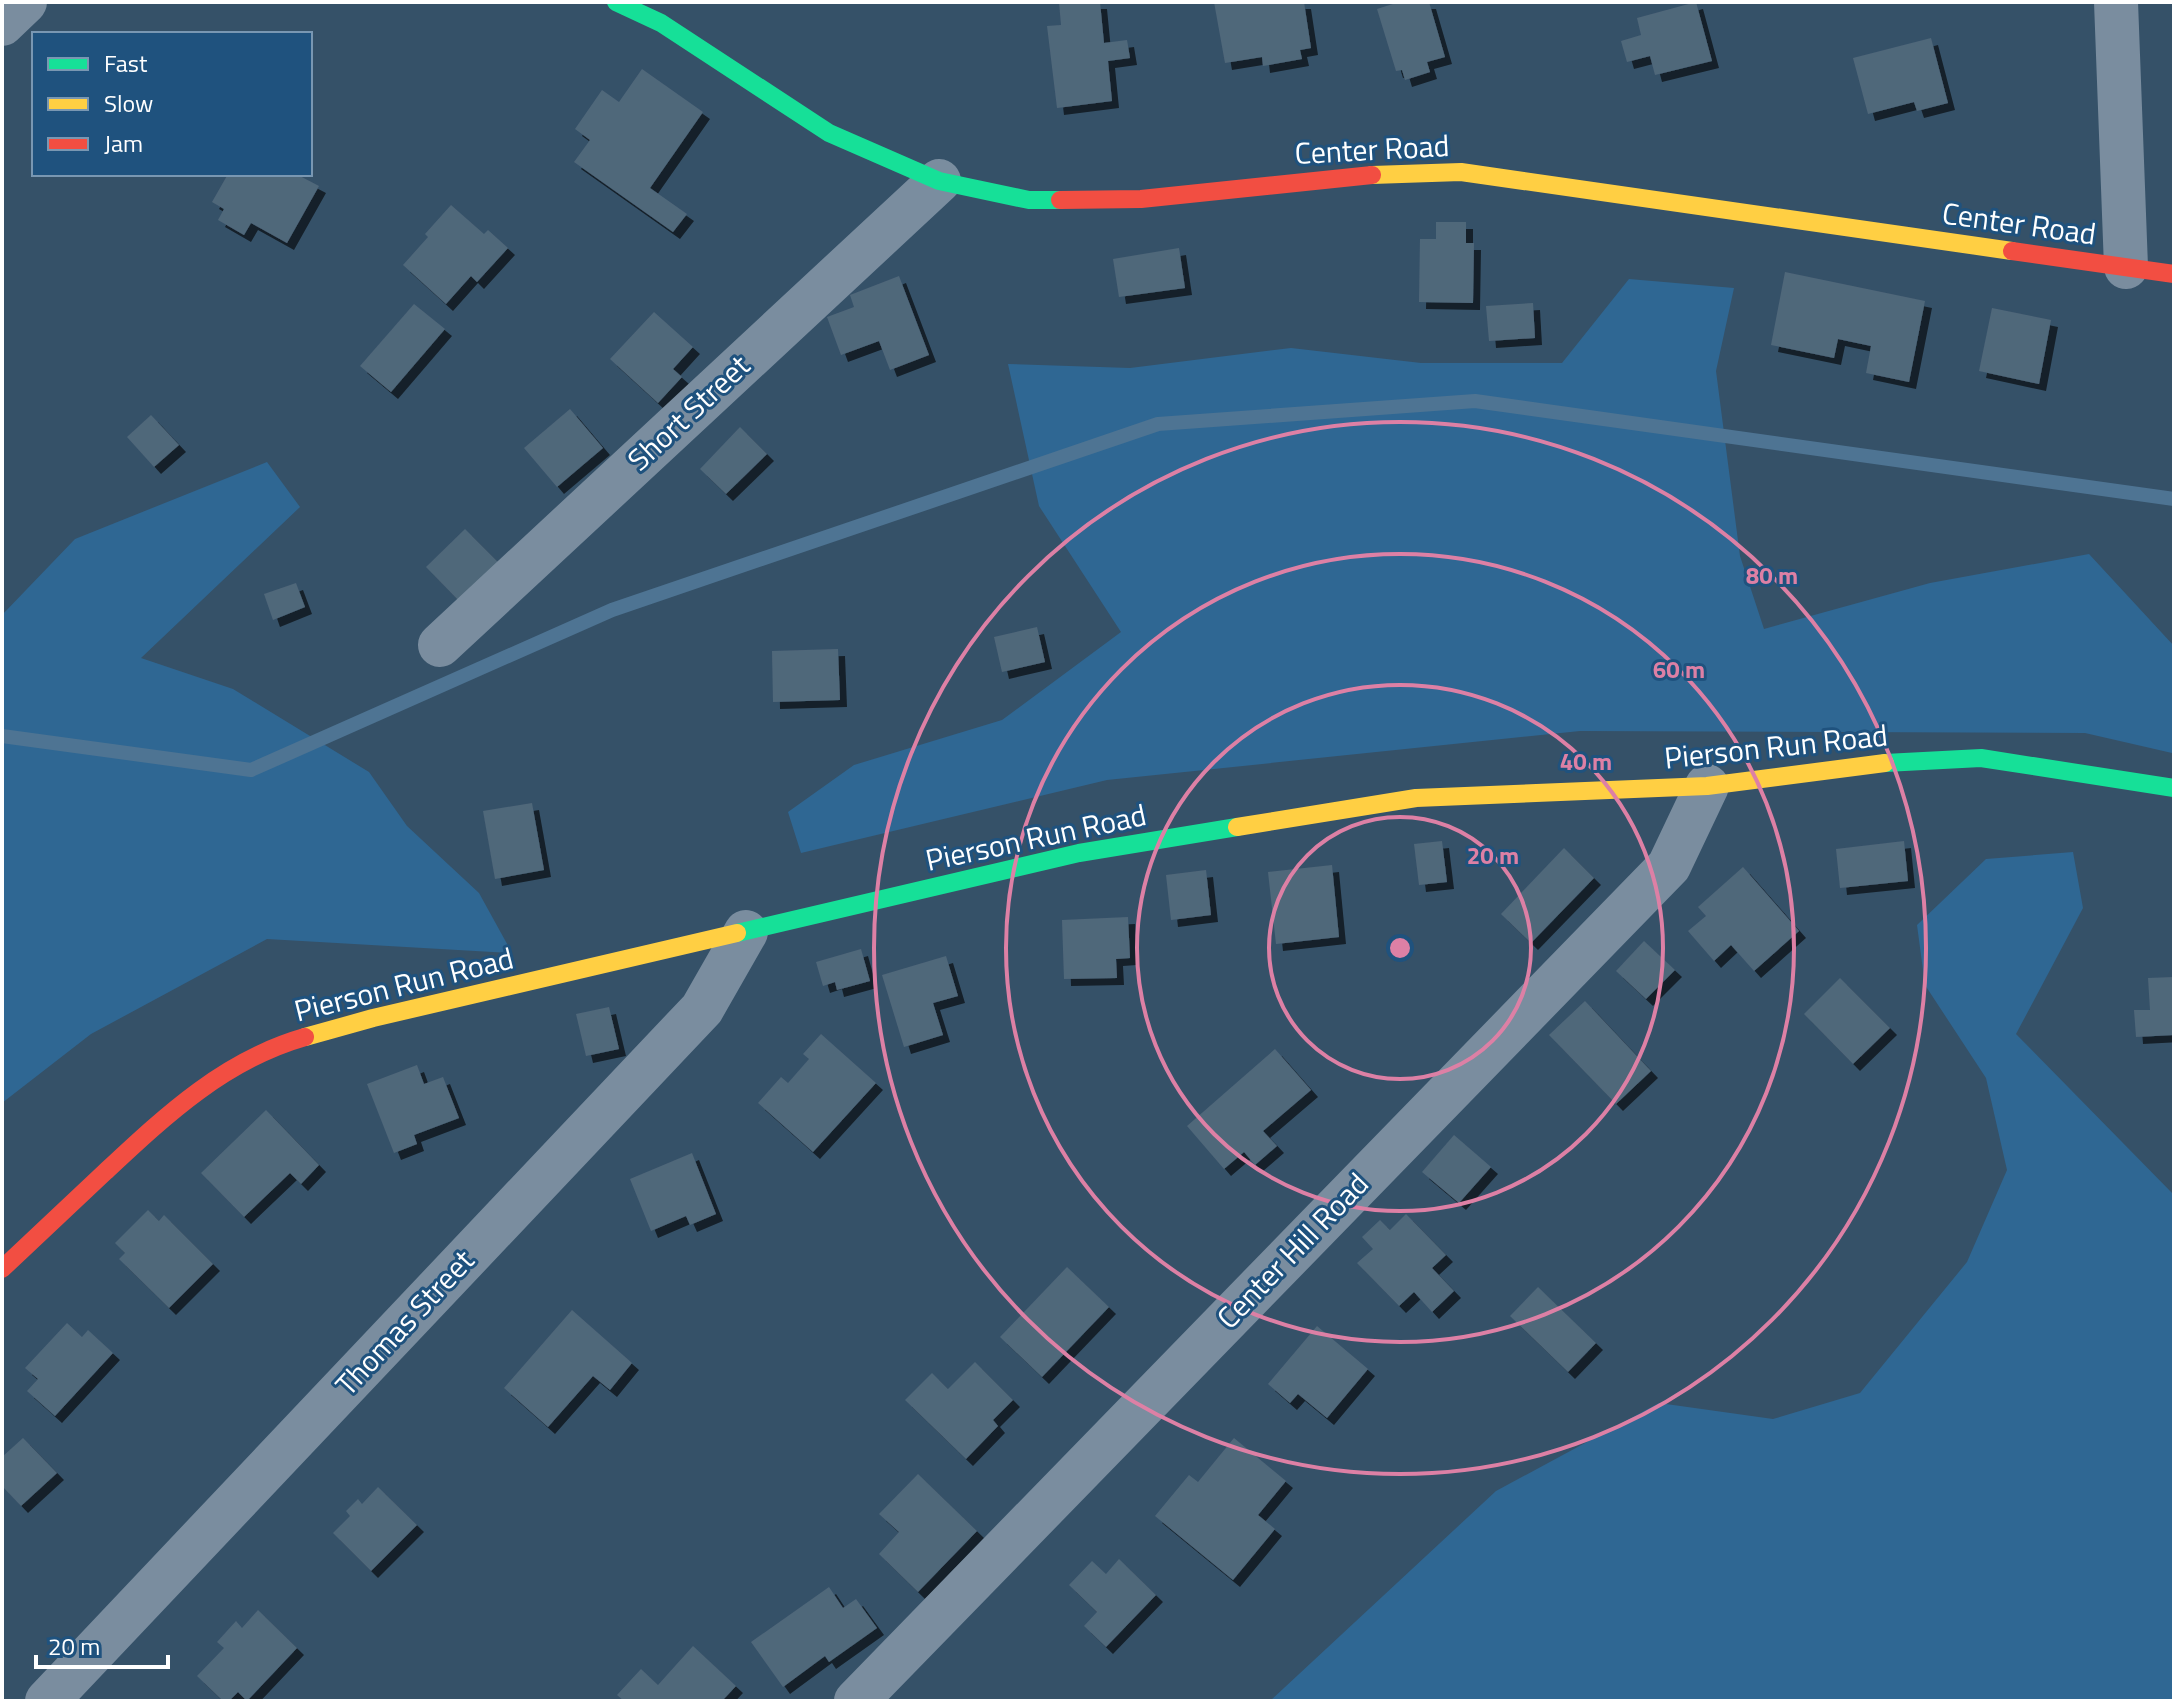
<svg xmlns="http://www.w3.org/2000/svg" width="2176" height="1703" font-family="'Titillium Web',sans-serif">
<defs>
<filter id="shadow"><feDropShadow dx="7" dy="7" stdDeviation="0" flood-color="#0009"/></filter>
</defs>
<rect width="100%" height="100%" fill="#355168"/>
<g fill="#2f6793">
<path d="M1629 279 1734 288 1716 371 1740 556 1764 629 1930 583 2089 554 2174 646 2172 753 2085 733 1580 731 1107 780 801 853 788 812 854 765 1002 720 1121 632 1039 506 1008 364 1130 368 1291 348 1421 363H1562Z"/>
<path d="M267 462 300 507 141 658 233 689 369 772 407 826 479 893 512 953 267 939 91 1034 2 1103V615L75 539Z"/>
<path d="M2073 852 2083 908 2016 1034 2174 1195V1701H1270L1496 1491 1659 1403 1773 1419 1860 1393 1967 1262 2007 1170 1986 1078 1925 985 1917 925 1986 859Z"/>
</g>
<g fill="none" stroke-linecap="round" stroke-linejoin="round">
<path stroke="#4e7493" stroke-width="14" d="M2 736 251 770 612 610 1158 424 1475 401 2174 499"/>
</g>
<g fill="#50677a" filter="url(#shadow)">
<path d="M1059 2H1100L1104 43 1127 40 1130 58 1108 61 1112 101 1057 108 1047 26 1061 25Z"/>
<path d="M1214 2H1304L1311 48 1300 50 1302 59 1263 66 1262 57 1225 63Z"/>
<path d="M1399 2H1429L1445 57 1427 62 1430 72 1405 80 1402 70 1396 71 1377 9Z"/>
<path d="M1696 2 1712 61 1655 75 1650 56 1627 62 1621 41 1641 35 1637 18Z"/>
<path d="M1931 38 1948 103 1917 111 1914 102 1868 114 1853 58Z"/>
<path d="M642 69 703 112 650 188 687 214 673 232 574 162 590 140 575 129 602 90 619 102Z"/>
<path d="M228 174H296L319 186 287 243 251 223 244 235 218 220 224 209 212 202Z"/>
<path d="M451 205 484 234 488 230 508 248 477 282 471 276 446 304 403 265 428 237 425 234Z"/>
<path d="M1436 222H1466V243H1474L1473 303 1419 302 1420 239H1436Z"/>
<path d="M1179 248 1185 288 1119 297 1113 259Z"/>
<path d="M1785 272 1925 301 1909 382 1866 373 1871 346 1838 339 1834 358 1771 345Z"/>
<path d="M899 276 929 355 890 370 879 341 841 355 827 317 854 307 850 295Z"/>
<path d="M1533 303 1535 338 1489 341 1486 306Z"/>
<path d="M414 304 445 329 391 392 360 366Z"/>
<path d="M1992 308 2051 320 2039 384 1979 371Z"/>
<path d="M654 312 693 347 673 369 682 377 658 403 610 359Z"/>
<path d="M570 409 603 448 557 487 524 448Z"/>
<path d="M151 415 179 445 154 467 127 437Z"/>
<path d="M740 427 767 454 726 494 700 469Z"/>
<path d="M465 529 498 562 459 601 426 567Z"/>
<path d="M296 583 305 607 273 620 264 594Z"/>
<path d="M1037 627 1045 662 1002 672 994 637Z"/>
<path d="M838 649 840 700 773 702 772 651Z"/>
<path d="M532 803 544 870 495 879 483 811Z"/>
<path d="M1442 841 1447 882 1419 885 1414 844Z"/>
<path d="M1904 841 1908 881 1840 888 1836 849Z"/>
<path d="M1564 848 1594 878 1531 943 1501 914Z"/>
<path d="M1332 865 1339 937 1276 944 1268 872Z"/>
<path d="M1743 867 1799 931 1754 971 1731 945 1714 961 1688 931 1706 916 1698 907Z"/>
<path d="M1206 870 1211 915 1171 920 1166 875Z"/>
<path d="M1128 917 1130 958 1116 959 1117 978 1064 979 1062 920Z"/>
<path d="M1644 941 1675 970 1646 999 1616 971Z"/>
<path d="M861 949 870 981 837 990 835 982 823 986 816 962Z"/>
<path d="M946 956 958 996 933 1003 943 1035 904 1047 882 975Z"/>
<path d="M2174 977V1035L2136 1037 2134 1010H2150L2148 978Z"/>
<path d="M1840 978 1890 1028 1853 1064 1804 1014Z"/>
<path d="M1585 1001 1651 1071 1616 1104 1549 1035Z"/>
<path d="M609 1007 619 1049 586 1056 576 1014Z"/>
<path d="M821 1034 876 1083 813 1152 758 1103 781 1077 788 1083 809 1059 803 1054Z"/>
<path d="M1275 1049 1311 1090 1263 1131 1277 1146 1255 1165 1244 1152 1224 1169 1187 1126Z"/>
<path d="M417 1065 424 1084 443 1077 459 1118 414 1135 417 1144 394 1153 367 1084Z"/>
<path d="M266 1110 319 1165 301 1184 290 1173 244 1217 201 1173Z"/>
<path d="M1454 1135 1491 1167 1459 1203 1422 1172Z"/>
<path d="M692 1153 716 1214 690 1225 686 1216 651 1231 630 1179Z"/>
<path d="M148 1210 159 1221 164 1215 213 1264 169 1308 119 1259 125 1253 115 1243Z"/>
<path d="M1406 1214 1446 1255 1432 1268 1454 1291 1432 1312 1414 1292 1399 1306 1357 1263 1373 1249 1362 1237 1380 1220 1390 1230Z"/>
<path d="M1067 1267 1109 1307 1042 1377 1000 1337Z"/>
<path d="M1538 1287 1596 1343 1568 1372 1510 1316Z"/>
<path d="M572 1310 632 1363 610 1390 593 1376 548 1427 504 1388Z"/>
<path d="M67 1323 82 1337 88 1330 113 1353 55 1416 27 1391 38 1379 25 1368Z"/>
<path d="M1317 1326 1368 1369 1327 1418 1298 1394 1290 1403 1268 1384Z"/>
<path d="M975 1362 1013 1400 993 1420 998 1426 966 1459 905 1400 932 1373 948 1389Z"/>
<path d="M23 1438 57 1473 21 1506 2 1486V1457Z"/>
<path d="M1234 1438 1286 1481 1258 1515 1275 1529 1233 1580 1155 1516 1189 1475 1198 1482Z"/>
<path d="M918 1474 977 1531 918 1592 879 1554 899 1532 879 1514Z"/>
<path d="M378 1487 417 1525 371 1571 333 1533 350 1516 346 1511 358 1499 362 1504Z"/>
<path d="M1119 1559 1156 1595 1106 1647 1084 1626 1097 1612 1069 1585 1092 1561 1106 1574Z"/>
<path d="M829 1587 843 1608 856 1599 877 1628 829 1662 825 1656 783 1687 751 1642Z"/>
<path d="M258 1610 297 1648 247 1701 238 1692 229 1701H223L197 1676 224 1648 217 1642 236 1621 242 1628Z"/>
<path d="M693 1646 736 1686 722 1701H624L617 1695 641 1669 658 1685Z"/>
</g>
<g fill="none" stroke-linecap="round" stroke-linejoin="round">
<g stroke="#7a8d9f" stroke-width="44">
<path d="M2116 2 2126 267"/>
<path d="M2 24 25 2"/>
<path d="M440 645 939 181"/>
<path d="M47 1701 702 1009 746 932"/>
<path d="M856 1701 1669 866 1707 786"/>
</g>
<g stroke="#16e098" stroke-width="18">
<path d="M616 2 661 23 829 133 939 181 1029 200H1060"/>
<path d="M1885 763 1981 758 2174 788"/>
<path d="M737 933 1079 853 1237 827"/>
</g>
<g stroke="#ffcf43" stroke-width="18">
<path d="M1372 175 1461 172 2012 251"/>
<path d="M1237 827 1416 798 1707 786 1885 763"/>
<path d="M305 1037 373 1018 737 933"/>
</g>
<g stroke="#f24e42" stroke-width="18">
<path d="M1060 200 1141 199 1372 175"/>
<path d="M2012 251 2174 274"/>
<path d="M2 1269C36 1237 70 1205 105 1172 165 1116 224 1060 305 1037"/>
</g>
</g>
<g fill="none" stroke="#dd80a5" stroke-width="4">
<circle cx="1400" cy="948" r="131"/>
<circle cx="1400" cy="948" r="263"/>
<circle cx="1400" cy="948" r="394"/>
<circle cx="1400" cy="948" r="526"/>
</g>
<g text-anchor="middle" stroke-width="6" stroke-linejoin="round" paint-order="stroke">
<g font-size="30" fill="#fff" stroke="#1f527e">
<text transform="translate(1372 150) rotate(-3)" y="10">Center Road</text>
<text transform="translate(2019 224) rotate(8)" y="10">Center Road</text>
<text transform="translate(689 413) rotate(-43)" y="10">Short Street</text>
<text transform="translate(1776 747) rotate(-6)" y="10">Pierson Run Road</text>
<text transform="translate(1036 838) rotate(-12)" y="10">Pierson Run Road</text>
<text transform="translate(404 985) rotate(-14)" y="10">Pierson Run Road</text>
<text transform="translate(1293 1251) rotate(-46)" y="10">Center Hill Road</text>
<text transform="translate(405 1323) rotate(-47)" y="10">Thomas Street</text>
</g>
</g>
<circle cx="1400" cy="948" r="12" fill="#dd80a5" stroke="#1f527e" stroke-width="4"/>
<g font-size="24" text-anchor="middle" font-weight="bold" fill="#dd80a5" stroke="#1f527e" stroke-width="6" stroke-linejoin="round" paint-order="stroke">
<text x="1772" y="584">80 m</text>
<text x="1679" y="678">60 m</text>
<text x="1586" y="770">40 m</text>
<text x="1493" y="864">20 m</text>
</g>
<rect width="2176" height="1703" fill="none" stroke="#ffffff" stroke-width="8"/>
<rect x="32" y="32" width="280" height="144" fill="#1f527e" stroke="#7997b2" stroke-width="2"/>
<rect x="48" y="58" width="40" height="12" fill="#16e098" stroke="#7997b2" stroke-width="2"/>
<text x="104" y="72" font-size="24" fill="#ffffff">Fast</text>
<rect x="48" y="98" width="40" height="12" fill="#ffcf43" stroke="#7997b2" stroke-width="2"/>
<text x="104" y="112" font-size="24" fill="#ffffff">Slow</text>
<rect x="48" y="138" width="40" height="12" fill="#f24e42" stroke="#7997b2" stroke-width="2"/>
<text x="104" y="152" font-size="24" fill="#ffffff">Jam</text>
<path d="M36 1655v12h132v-12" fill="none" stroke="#ffffff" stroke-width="4"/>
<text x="48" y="1655" font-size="24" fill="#ffffff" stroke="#1f527e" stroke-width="6" paint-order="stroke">20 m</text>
</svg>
